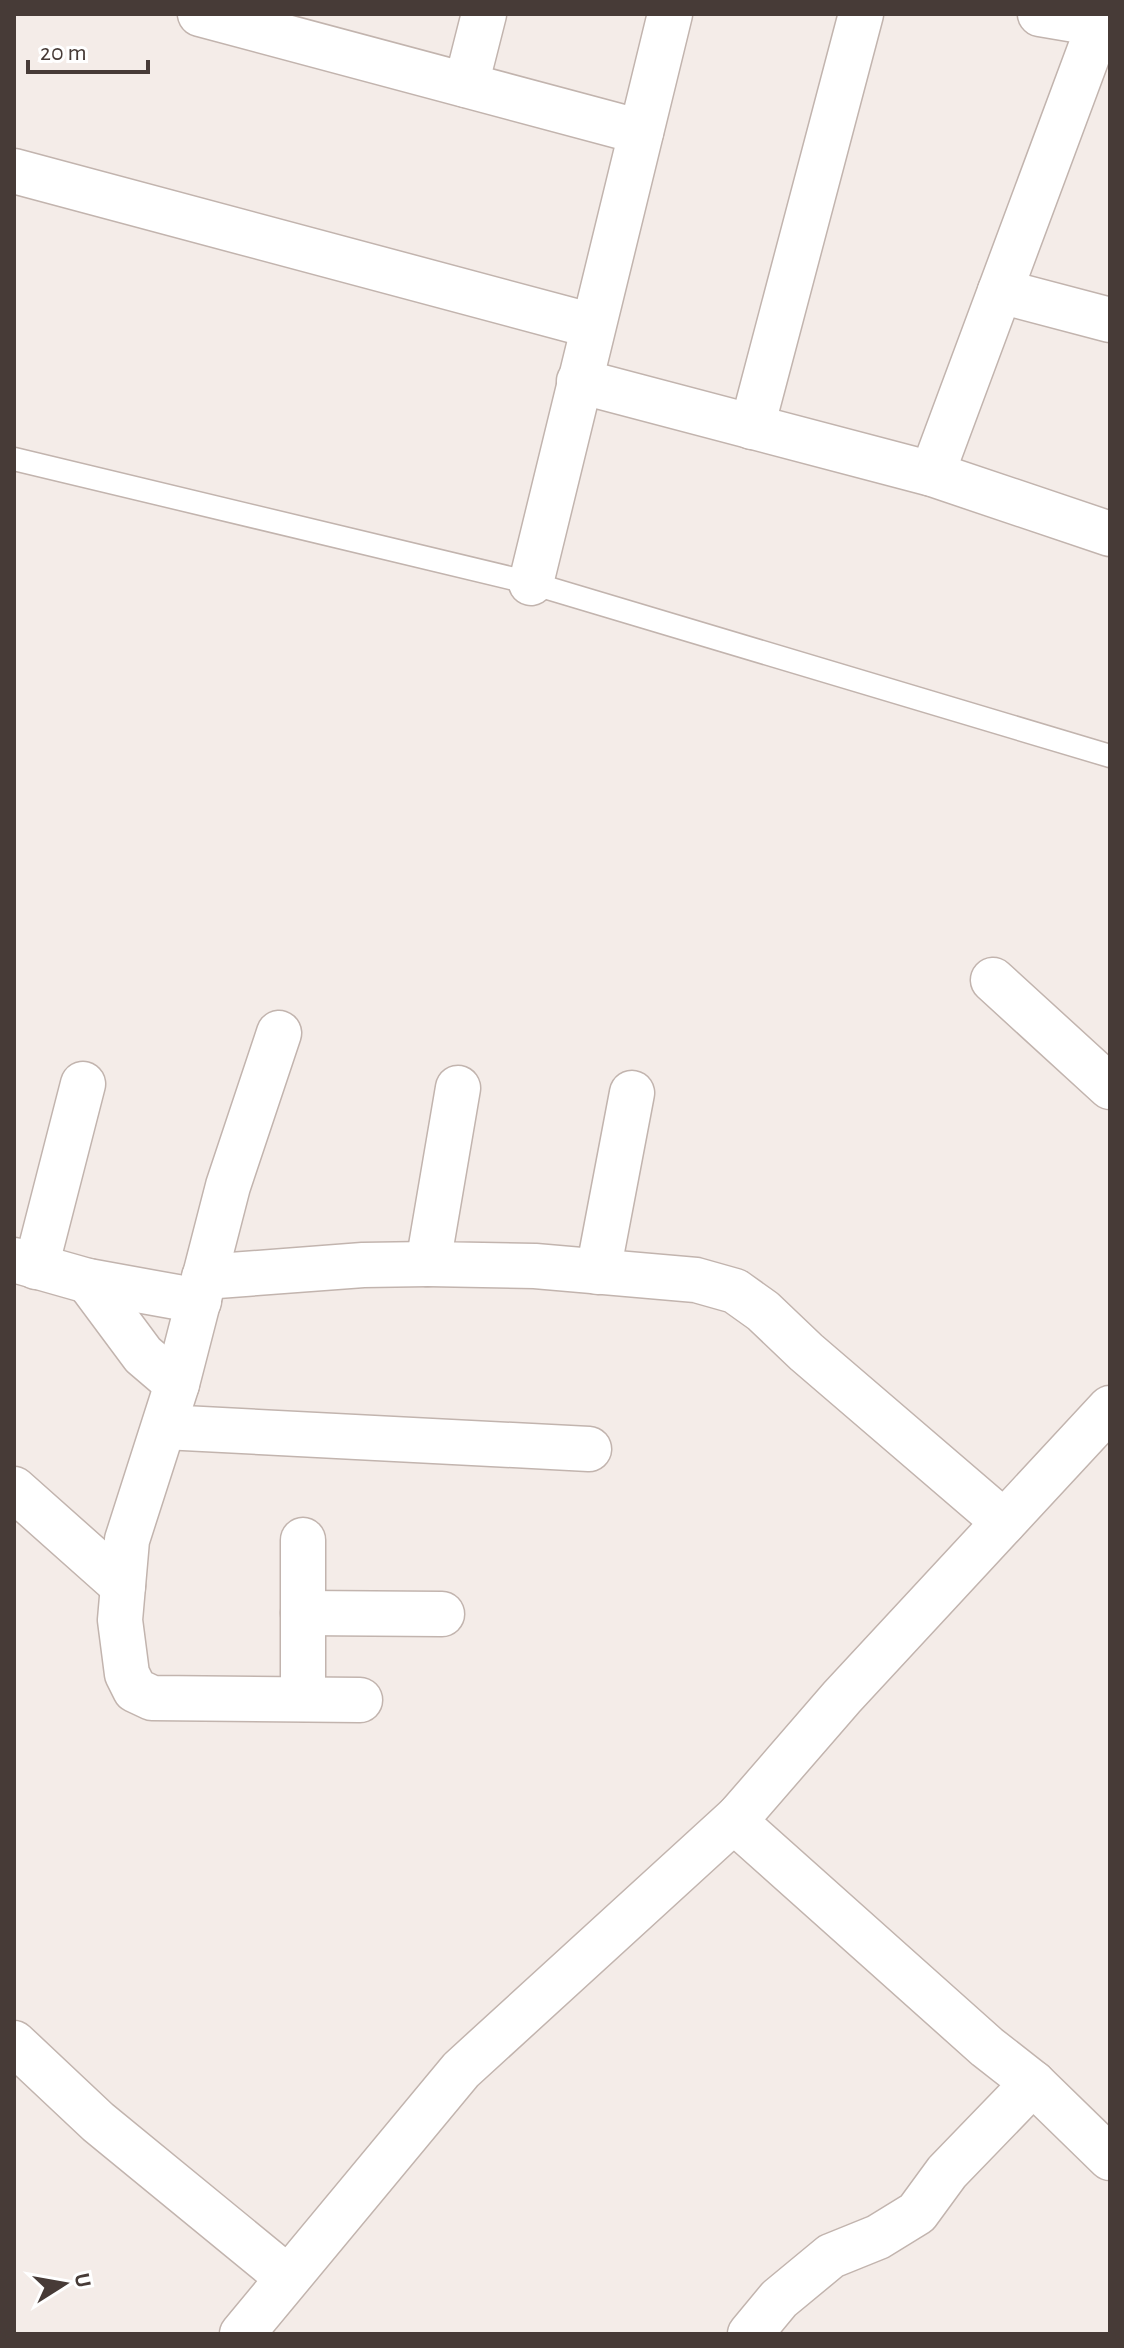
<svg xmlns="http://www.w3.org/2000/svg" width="1124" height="2348" font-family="'Alegreya Sans',sans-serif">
<rect width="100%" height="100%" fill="#f4ece8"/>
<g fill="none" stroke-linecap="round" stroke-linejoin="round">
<defs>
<path id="lane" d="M14 459 531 583 1110 756"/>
<g id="street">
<path d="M200 14 641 132"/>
<path d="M1040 14 1099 24"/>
<path d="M466 85 484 14"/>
<path d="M14 171 593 326"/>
<path d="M1000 291 1110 320"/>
<path d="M579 381 932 474 1110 534"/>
<path d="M752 427 861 14"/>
<path d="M932 474 1103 14"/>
<path d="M531 583 670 14"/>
<path d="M993 980 1110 1087"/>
<path d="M279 1033 228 1186 177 1384 127 1540 120 1620 127 1674 135 1690 152 1698 360 1700"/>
<path d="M458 1088 428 1264 535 1266 696 1280 735 1291 763 1311 806 1352 1004 1522"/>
<path d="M14 1260 88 1281 199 1301"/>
<path d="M36 1267 83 1084"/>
<path d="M598 1272 632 1093"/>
<path d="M204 1277 363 1265 428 1264"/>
<path d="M88 1281 143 1355 177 1384"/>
<path d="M1110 1408 842 1697 739 1816 743 1829 987 2047 1033 2083 1110 2158"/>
<path d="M164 1427 589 1449"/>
<path d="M14 1489 123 1586"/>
<path d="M303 1613 442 1614"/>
<path d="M303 1699V1540"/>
<path d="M14 2043 98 2122 287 2277"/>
<path d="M242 2334 461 2070 739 1816"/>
<path d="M750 2334 779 2299 831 2256 878 2237 917 2213 947 2172 1033 2083"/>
</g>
</defs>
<use href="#lane" stroke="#c2b4ae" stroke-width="25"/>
<use href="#street" stroke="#c2b4ae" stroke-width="47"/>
<use href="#lane" stroke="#fff" stroke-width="22"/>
<use href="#street" stroke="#fff" stroke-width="44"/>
</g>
<rect width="1124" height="2348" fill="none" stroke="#473b37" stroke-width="32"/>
<g transform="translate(64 2284) rotate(79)" stroke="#ffffff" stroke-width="6" paint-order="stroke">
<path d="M0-6L14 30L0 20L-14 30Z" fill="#473b37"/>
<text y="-12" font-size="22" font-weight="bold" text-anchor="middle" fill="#473b37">U</text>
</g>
<path d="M28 60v12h120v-12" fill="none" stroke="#473b37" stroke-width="4"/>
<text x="40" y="60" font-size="24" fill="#473b37" stroke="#ffffff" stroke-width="6" paint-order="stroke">20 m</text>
</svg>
